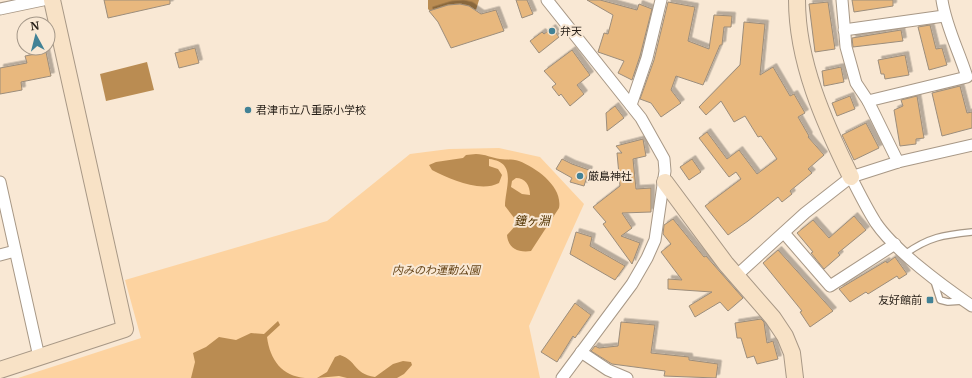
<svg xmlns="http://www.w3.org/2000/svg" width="972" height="378" font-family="Merriweather,'Noto Sans JP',serif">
<defs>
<filter id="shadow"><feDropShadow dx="3.5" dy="-3.5" stdDeviation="0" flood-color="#0004"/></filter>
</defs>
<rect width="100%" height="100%" fill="#f9e8d4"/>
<path fill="#fdd3a0" d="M499 148 540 157 584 204 529 326 540 378H18L141 338 125 280 327 221 410 154 449 149Z"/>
<g fill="#ba8c52" fill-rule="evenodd">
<path d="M428 0H479L476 10C460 2 446 3 432 13L428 9Z"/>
<path d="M147 62 154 90 106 101 100 74Z"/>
<path d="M476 154C485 154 492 158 500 159 507 160 513 159 519 161 537 168 563 187 559 208L531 251C518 253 508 248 507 235L516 225 515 219 505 206C505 188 518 162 489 159V166L498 169 502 175 499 183C480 193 450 179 432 170L429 165 436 162 463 158 466 155ZM516 178C525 178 530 185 530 195L522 194 511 187 512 181Z"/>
<path d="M278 321 280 325 267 337C270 360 282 376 305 378H191L195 362 193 353 206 347 219 337 236 340 251 333 264 334Z"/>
<path d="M340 355C358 361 352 373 375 377L393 364 403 361 411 362 412 365 404 374 397 378H347L339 376 317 378 327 372 335 357Z"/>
</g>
<g fill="#e8b87e" stroke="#9c8d7b" filter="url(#shadow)">
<path d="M104 0H170V4L108 18Z"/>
<path d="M516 0H527L533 14 522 18Z"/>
<path d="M587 0H600L637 10 639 4 652 9 640 56 632 80 618 73 624 61 598 52 604 33 608 34 613 15Z"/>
<path d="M852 0H893V6L854 12Z"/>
<path d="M668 2 695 7 688 41 709 49 714 15 732 16 731 27H724L722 45H720L703 85 676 76 671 90 681 103 661 117 651 103 640 99 654 60Z"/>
<path d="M828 2 835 49 815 52 809 4Z"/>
<path d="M460 4 469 6 481 14 496 10 504 31 451 48 438 22 429 11 448 5Z"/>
<path d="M744 22 765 24 760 75 773 67 790 96 794 94 805 113 798 117 809 136 808 137 824 155 808 169 812 173 790 191 792 194 782 202 778 197 748 221 728 235 705 206 741 179 736 172 729 177 699 138 707 132 727 159 739 150 757 174 777 159 761 136 758 137 745 116 734 122 721 101 706 115 699 107 740 65Z"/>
<path d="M930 25 936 49 942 48 947 65 929 70 918 27Z"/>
<path d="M552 28 559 37 539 53 530 41 542 32 544 34Z"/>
<path d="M901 30 903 41 853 47 852 38Z"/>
<path d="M195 48 199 63 179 68 175 53Z"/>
<path d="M572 50 590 75 577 85 584 94 570 106 561 94 559 96 552 87 556 84 544 71Z"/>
<path d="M46 52 51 76 21 82 22 90 0 94V68L27 63 25 56Z"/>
<path d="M905 55 909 75 885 79 884 74H881L878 60Z"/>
<path d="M841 67 844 82 824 86 822 71Z"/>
<path d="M960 86 967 113 972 112V128L942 136 932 93Z"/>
<path d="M850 96 855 109 837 116 832 103Z"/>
<path d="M917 96 924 138 916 139V144L900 146 894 110 903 106 901 100Z"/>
<path d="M615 106 624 118 607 131 606 113Z"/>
<path d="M866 123 879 148 854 160 842 135Z"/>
<path d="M643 139 646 156 633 159 636 189 651 188V212L622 213 632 228 621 236 640 243 632 264 603 224 606 222 593 207 620 186 617 153H622L616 146Z"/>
<path d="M562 159 572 164 589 170 584 186 570 182 572 178 556 169Z"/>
<path d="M692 159 701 172 689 180 680 167Z"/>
<path d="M854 216 866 230 838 253 840 255 824 269 811 253 813 252 797 233 813 220 829 238Z"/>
<path d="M673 219 704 257 706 256 743 298 728 311 720 302 695 317 689 306 712 292 668 289V279L682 280 661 252 671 244 663 234 664 225Z"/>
<path d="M576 232 592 237 590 246 625 266 615 280 570 254Z"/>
<path d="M778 250 833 311 810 327 800 312 802 311 763 263Z"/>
<path d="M895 257 907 274 899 279 897 276 868 294 866 292 850 302 839 289 886 261 887 263Z"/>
<path d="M575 303 591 315 575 338 573 336 557 362 541 352Z"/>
<path d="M761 319 764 322 767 343 773 341 778 359 757 364 754 356 747 358 741 338H737L735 323Z"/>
<path d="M621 322 655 325 651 353 689 357V360L718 364 716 378 664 376 665 371 612 364 591 351 595 346 599 348 618 346Z"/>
</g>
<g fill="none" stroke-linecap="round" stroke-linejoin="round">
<defs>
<g id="lane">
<path d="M905 254C929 237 943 235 972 232"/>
<path d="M934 281 940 300 948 302 963 301"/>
</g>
<g id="street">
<path d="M547 0 641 118 664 159 665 171 655 240 647 258 632 284 562 378"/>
<path d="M842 0 846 47 856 83 868 101 898 162"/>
<path d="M0 9 43 0"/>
<path d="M844 30 944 16"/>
<path d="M868 101 967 77C959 51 946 27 942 0"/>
<path d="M631 105 647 58 661 0"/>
<path d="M851 177C859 193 867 209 876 223 895 251 944 287 972 306"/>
<path d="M0 182 39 357"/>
<path d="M784 233 830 286 895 244"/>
<path d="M0 255 15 251"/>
<path d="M736 276 805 213 851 177 898 162 972 145"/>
<path d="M581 352 608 370 627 378"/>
</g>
<g id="secondary">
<path d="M797 0C797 62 824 122 851 177"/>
<path d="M665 182 726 264 773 318 785 336 792 353 795 378"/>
<path d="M0 370 125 329 52 0"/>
</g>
</defs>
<use href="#lane" stroke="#a89886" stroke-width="8"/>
<use href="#street" stroke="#a89886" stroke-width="13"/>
<use href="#secondary" stroke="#a89886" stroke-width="18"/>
<use href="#lane" stroke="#fff" stroke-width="5.5"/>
<use href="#street" stroke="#fff" stroke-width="11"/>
<use href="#secondary" stroke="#f8e2c6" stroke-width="16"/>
</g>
<g fill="#428296" stroke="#f9e8d4" stroke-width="1.5">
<circle cx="552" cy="31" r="4"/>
<circle cx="248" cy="110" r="4"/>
<circle cx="580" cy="176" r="4"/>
<rect x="926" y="296" width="8" height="8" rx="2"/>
</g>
<g text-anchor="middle" stroke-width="4" stroke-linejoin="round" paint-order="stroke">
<g font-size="11" fill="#251e17" stroke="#f9e8d4" text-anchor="start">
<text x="560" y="35">弁天</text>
<text x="256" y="114">君津市立八重原小学校</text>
<text x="588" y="180">厳島神社</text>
<text x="922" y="304" text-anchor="end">友好館前</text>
</g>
<g font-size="11" font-style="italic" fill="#664519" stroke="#f9e8d4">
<text x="436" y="274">内みのわ運動公園</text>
</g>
<g font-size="12" font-style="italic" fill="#533402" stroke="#f9e8d4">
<text x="532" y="225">鐘ヶ淵</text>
</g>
</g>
<g transform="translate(36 36) rotate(353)"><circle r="19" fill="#f9e8d4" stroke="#a49788"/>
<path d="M0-3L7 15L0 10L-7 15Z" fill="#428296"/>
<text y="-6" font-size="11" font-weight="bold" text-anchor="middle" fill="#251e17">N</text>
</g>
</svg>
